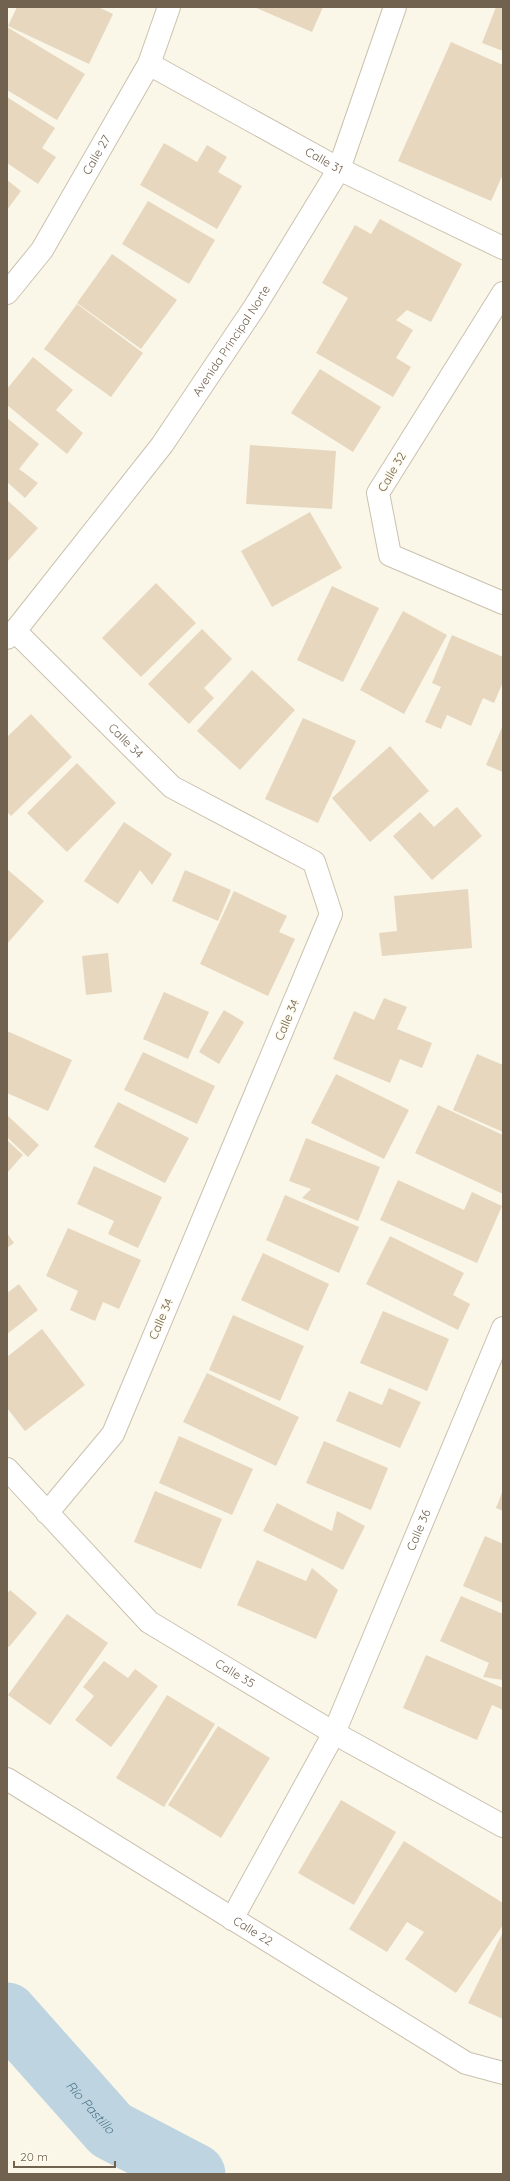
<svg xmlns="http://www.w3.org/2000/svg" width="510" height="2181" font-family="Quicksand,sans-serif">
<rect width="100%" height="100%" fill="#faf7e8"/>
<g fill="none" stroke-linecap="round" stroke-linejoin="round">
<path stroke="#bed5e1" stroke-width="61" id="s1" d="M7 2013 111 2130 195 2174"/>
</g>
<g fill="#e7d7be">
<path d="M17 7H98L113 14 89 64 8 26Z"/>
<path d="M254 7H323L312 32Z"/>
<path d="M496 7H503V51L482 43Z"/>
<path d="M7 27 85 74 57 120 7 90Z"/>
<path d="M451 42 503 65V174L491 201 398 161Z"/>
<path d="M7 97 55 128 42 148 56 157 38 184 7 163Z"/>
<path d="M164 143 197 162 207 145 227 157 218 172 242 186 217 229 140 185Z"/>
<path d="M7 180 21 191 7 210Z"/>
<path d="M148 201 215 240 189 284 122 244Z"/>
<path d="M380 219 462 264 431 322 407 310 396 320 413 330 396 358 411 367 393 397 316 353 348 298 322 283 355 225 371 234Z"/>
<path d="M112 254 177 300 141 349 77 303Z"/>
<path d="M77 304 143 353 111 397 44 349Z"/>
<path d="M33 357 73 390 56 410 83 433 67 454 7 405V389Z"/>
<path d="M320 369 381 407 353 452 291 413Z"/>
<path d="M7 418 39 444 19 469 38 483 25 498 7 482Z"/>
<path d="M250 445 336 451 332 509 246 504Z"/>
<path d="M7 500 38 528 7 562Z"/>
<path d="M310 512 342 568 272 607 241 551Z"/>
<path d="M156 583 196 623 141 677 102 638Z"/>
<path d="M332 586 379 608 343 682 297 660Z"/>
<path d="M403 611 447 635 404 714 360 690Z"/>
<path d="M202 629 232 659 204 688 214 698 189 724 148 684Z"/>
<path d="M452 635 503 657V682L494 703 483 698 471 726 447 715 441 729 425 722 441 687 432 683Z"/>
<path d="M252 670 295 710 240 770 197 731Z"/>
<path d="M31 714 72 757 11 816 7 812V737Z"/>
<path d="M303 718 356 741 318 823 265 799Z"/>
<path d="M503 725V772L486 765Z"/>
<path d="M390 746 429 791 370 842 332 798Z"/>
<path d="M77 763 116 803 67 852 27 813Z"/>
<path d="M457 807 482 836 432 880 393 836 420 812 434 827Z"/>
<path d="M124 822 172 854 152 885 140 870 118 904 84 881Z"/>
<path d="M7 869 44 901 7 944Z"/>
<path d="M185 870 231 890 218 921 172 901Z"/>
<path d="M468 889 472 948 382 956 379 933 397 931 394 896Z"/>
<path d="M234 891 287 916 279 932 295 939 268 996 200 964Z"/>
<path d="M108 953 112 992 86 995 82 956Z"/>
<path d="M164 992 209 1012 188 1059 143 1039Z"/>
<path d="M384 998 407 1007 397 1029 432 1043 422 1068 400 1059 390 1083 333 1059 354 1011 374 1020Z"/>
<path d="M224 1010 244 1022 219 1064 199 1052Z"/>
<path d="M7 1031 72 1060 48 1111 7 1093Z"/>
<path d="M143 1052 215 1086 197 1124 124 1090Z"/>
<path d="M477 1054 503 1065V1132L453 1110Z"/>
<path d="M336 1074 409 1110 384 1159 311 1123Z"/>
<path d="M118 1102 189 1138 165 1183 94 1147Z"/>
<path d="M438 1105 503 1135V1194L415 1153Z"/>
<path d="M8 1116 39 1145 28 1157 7 1137Z"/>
<path d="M306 1138 380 1167 358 1221 302 1198 311 1189 289 1181Z"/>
<path d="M7 1140 23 1155 7 1173Z"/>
<path d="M94 1166 162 1197 138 1248 108 1234 114 1221 77 1204Z"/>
<path d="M398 1180 464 1210 472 1192 502 1206 477 1263 380 1220Z"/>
<path d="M285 1195 359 1227 339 1273 266 1240Z"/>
<path d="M68 1228 141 1260 119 1309 103 1302 95 1321 70 1310 78 1291 46 1276Z"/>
<path d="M7 1233 14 1243 7 1248Z"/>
<path d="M390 1236 464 1273 453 1295 470 1304 458 1330 366 1284Z"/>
<path d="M263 1253 329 1284 308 1331 241 1300Z"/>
<path d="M19 1284 38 1310 7 1334V1293Z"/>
<path d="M383 1311 449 1339 427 1391 360 1363Z"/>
<path d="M233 1315 304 1346 280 1401 209 1370Z"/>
<path d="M42 1329 85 1385 25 1431 7 1408V1357Z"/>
<path d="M207 1373 299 1417 276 1466 183 1422Z"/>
<path d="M389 1388 421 1402 400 1448 336 1421 349 1391 382 1405Z"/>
<path d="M179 1436 253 1469 232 1515 159 1483Z"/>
<path d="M324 1441 388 1468 371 1510 306 1483Z"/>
<path d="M503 1490V1511L496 1508Z"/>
<path d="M155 1491 222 1519 201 1569 134 1542Z"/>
<path d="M277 1503 332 1531 337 1511 365 1526 343 1570 263 1531Z"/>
<path d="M485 1536 503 1544V1603L463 1586Z"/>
<path d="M257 1560 306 1581 312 1568 338 1590 316 1639 237 1605Z"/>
<path d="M10 1590 37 1613 9 1647 7 1646V1594Z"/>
<path d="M461 1596 503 1614V1680L483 1677 489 1663 440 1641Z"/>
<path d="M67 1614 108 1643 50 1725 8 1695Z"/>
<path d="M426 1655 503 1688V1710L492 1705 477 1740 403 1708Z"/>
<path d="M104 1661 128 1678 135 1669 158 1686 111 1747 75 1720 94 1696 83 1687Z"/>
<path d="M167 1695 215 1724 164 1807 116 1778Z"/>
<path d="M218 1726 270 1758 221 1838 168 1805Z"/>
<path d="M341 1800 396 1832 354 1905 298 1873Z"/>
<path d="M404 1841 503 1903V1925L456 1993 405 1959 424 1932 407 1922 387 1952 349 1929Z"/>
<path d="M503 1932V2019L468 2003Z"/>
</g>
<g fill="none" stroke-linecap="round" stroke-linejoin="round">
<defs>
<g id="minor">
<path id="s2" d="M149 64 339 169 503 248"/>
<path id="s3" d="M7 293 42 250 149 64 169 7"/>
<path d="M503 293 378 493 390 555 503 603"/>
<path id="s4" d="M15 631 172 787 314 862 331 914 113 1434 47 1513"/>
<path id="s5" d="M7 638 15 631 162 445 254 308 339 169 395 7"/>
<path id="s6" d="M7 1469 149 1622 334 1733 503 1826"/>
<path id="s7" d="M7 1779 466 2063 503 2073"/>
<path id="s8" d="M232 1919 334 1733 503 1328"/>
</g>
</defs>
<use href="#minor" stroke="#cbc1af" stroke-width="24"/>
<use href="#minor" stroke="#fff" stroke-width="22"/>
</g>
<g text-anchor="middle" stroke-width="3" stroke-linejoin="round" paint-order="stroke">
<g font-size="12" fill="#71624f" stroke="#fdfaee">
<text dy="4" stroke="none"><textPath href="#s3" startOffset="165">Calle 27</textPath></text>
<text dy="4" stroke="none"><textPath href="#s2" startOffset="200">Calle 31</textPath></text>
<text dy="4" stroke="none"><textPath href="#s5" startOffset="373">Avenida Principal Norte</textPath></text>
<text transform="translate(392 472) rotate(-60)" y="4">Calle 32</text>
<text dy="4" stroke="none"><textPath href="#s4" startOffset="156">Calle 34</textPath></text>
<text transform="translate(287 1020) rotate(-67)" y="4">Calle 34</text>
<text transform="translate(161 1319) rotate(-67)" y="4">Calle 34</text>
<text dy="4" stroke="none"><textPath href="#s8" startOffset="432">Calle 36</textPath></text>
<text dy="4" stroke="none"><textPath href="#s6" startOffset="309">Calle 35</textPath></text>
<text dy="4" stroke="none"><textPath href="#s7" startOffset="289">Calle 22</textPath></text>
</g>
<g font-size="13" font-style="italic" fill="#52788e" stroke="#fdfaee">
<text dy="5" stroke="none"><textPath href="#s1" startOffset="126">Río Pastillo</textPath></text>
</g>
</g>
<rect width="510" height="2181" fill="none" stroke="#71624f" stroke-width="16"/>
<path d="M14 2161v6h101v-6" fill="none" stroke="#71624f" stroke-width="2"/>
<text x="20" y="2161" font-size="12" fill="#71624f" stroke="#fdfaee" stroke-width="3" paint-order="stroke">20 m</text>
</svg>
